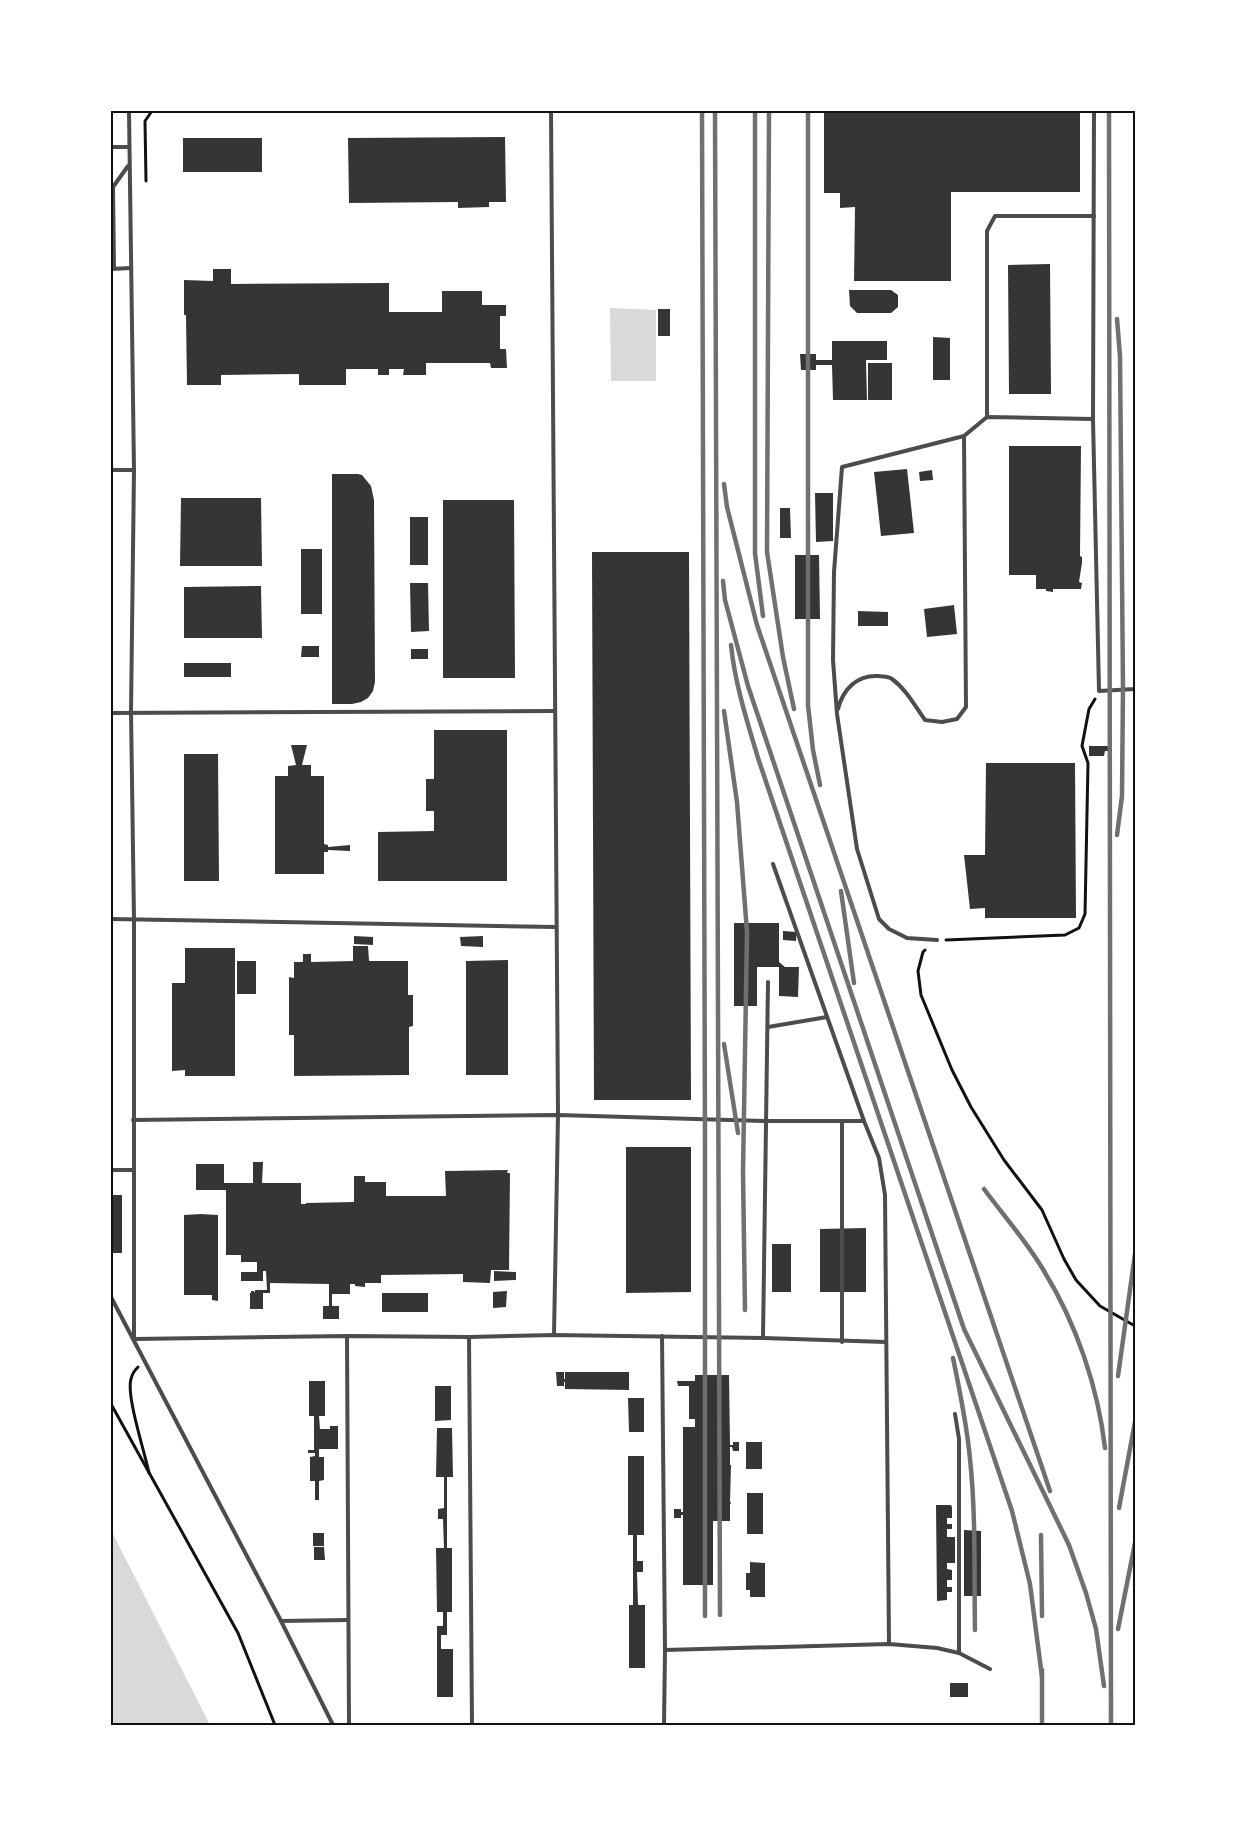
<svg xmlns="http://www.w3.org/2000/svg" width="1246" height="1836" font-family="Montserrat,sans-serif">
<rect width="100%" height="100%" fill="#fff"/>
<g fill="#d9d9d9">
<path d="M610 308 656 310V381H611Z"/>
<path d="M111 1530 210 1725H111Z"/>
</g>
<g fill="#353535">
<path d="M824 111H1080V192H951V281H854L855 207 840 208V193H824Z"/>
<path d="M505 137 506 202H489V207L458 208V202L349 203 348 138Z"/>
<rect x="183" y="138" width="79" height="34"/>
<path d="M1050 264 1051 394H1009L1008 265Z"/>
<path d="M213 269H231V284L389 283V312H442V291H482V305H506V316H500V349H506L507 368H491L490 363H426V375H403L404 369H389V375H378V369H346V385H299V374L221 375V385H187L186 315H184V280L213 281Z"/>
<path d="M849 290H891L898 295V307L891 313H857L850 306Z"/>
<rect x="658" y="309" width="12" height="27"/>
<path d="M933 337 950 338V380H933Z"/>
<path d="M832 341H887V360H866L867 400H833L832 365H816V370H801L800 354H816V360H832Z"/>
<rect x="868" y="363" width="24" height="37"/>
<path d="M1009 446H1081L1080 556 1082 557V563L1079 582 1082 583 1081 589H1053V592L1046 591V589H1036V575H1009Z"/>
<path d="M907 469 914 533 881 536 874 472Z"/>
<path d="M932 470 933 480 920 481 919 472Z"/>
<path d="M332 474H358L362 475 371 486 374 500 375 682 373 691 368 698 361 702 352 704H332Z"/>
<path d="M815 493H833V541L816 542Z"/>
<path d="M181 498H261L262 566H180Z"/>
<path d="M443 500H514L515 678H443Z"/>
<path d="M780 508H790L791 538H780Z"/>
<rect x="410" y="517" width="18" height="48"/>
<rect x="301" y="549" width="21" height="65"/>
<path d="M592 552H689L691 1100H594Z"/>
<path d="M795 555H819L820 619H795Z"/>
<path d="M410 583H428L429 631 411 632Z"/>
<path d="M261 586 262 638H184V587Z"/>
<path d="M954 605 957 634 927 637 924 609Z"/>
<path d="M858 611 888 612V626H858Z"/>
<path d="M302 646H319V657H301Z"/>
<rect x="411" y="649" width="17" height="10"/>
<rect x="184" y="663" width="47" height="14"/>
<path d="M434 730H507V881H378V832L434 831V811H426V779H434Z"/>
<path d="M291 745H307L302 765H311V776H324V844L328 845V847L350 845V851L328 850V852H324V874H275V776H288V766L296 765Z"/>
<path d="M1089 746H1109V751H1105L1104 756H1089Z"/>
<path d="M184 754H218L219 881H184Z"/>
<path d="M986 763H1075L1076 918H985V908L970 909 964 855H985Z"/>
<path d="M734 923H779V962L785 967H799L798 997 779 996V967H757V1006H734Z"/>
<path d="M783 931 796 932V941L783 940Z"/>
<path d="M354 936 373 937V945L354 944Z"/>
<path d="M483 936V947L461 946 460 937Z"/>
<path d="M353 946H368L369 961H408V995H413V1026L409 1027V1075L294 1076V1035H289V977L294 978V962H303V954H311V962L353 961Z"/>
<path d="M185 948H235V1076H185V1070L172 1071V983H185Z"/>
<path d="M508 960V1075H466V961Z"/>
<rect x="237" y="961" width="19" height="33"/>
<path d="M626 1147H691V1292L626 1293Z"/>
<path d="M253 1162H263L262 1183H301V1204H306V1203L354 1202V1176H365V1182H386V1196H446L445 1171 508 1170 507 1173H510L509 1270H491L490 1283 463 1282V1274L381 1275V1283H365V1287L355 1286V1284H350V1294H332V1306H339V1319H323V1306H329V1284L270 1283V1293H263V1309H250V1293H251V1291H254L255 1293V1290H267L266 1271H263V1281H241V1272H257V1262H241V1255H226V1190H196V1164H224V1183H253Z"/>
<rect x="111" y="1195" width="11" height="58"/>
<path d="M201 1214 218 1215V1301L212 1300V1295H184V1215Z"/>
<path d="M866 1228V1292H820V1229Z"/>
<rect x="772" y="1244" width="19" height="48"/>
<path d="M494 1271 516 1272V1280L494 1281Z"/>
<path d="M507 1291 506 1307 493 1308V1292Z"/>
<rect x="382" y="1293" width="46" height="19"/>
<path d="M556 1372H564V1379H565V1372H629V1390L565 1389V1382H564V1386H557Z"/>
<path d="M695 1375H729L730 1445H733V1442H739V1451H733L732 1447H730V1465H731L730 1501 731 1504H730V1521H713V1585H683V1515H681V1518H674V1509H681V1512H683V1427H695V1419H689V1386H678L677 1381H695Z"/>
<path d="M309 1381H325V1416H319L320 1429H330V1426H338V1449H319V1457H324V1480L319 1481V1500H315V1481H310V1457L315 1456V1453H308V1450H314V1416H309Z"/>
<path d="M435 1386H451V1420L435 1421Z"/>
<path d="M628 1398H644V1432H629Z"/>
<path d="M437 1428H452L453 1477H447V1548H452V1612H447V1635H441V1649H453V1697H437V1626H443V1612H437L436 1548H444L443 1519H438V1509L444 1508V1477H436Z"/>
<rect x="746" y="1442" width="16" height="27"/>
<path d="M628 1456H644V1535H637V1561H643V1572H637L638 1605H645V1668H629V1605H633V1535H628Z"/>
<rect x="747" y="1493" width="16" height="41"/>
<path d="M936 1505H951L952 1507V1518H947V1524H952V1529H947V1537H955V1563H947V1569L952 1570V1580H947V1587H952V1592H947V1600L937 1601Z"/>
<path d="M964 1530 981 1531V1596H964Z"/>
<rect x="313" y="1533" width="11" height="13"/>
<path d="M314 1547H324L325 1560H314Z"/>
<path d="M750 1562 765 1563V1597H750V1590H746V1573H750Z"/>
<rect x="950" y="1683" width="18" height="14"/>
</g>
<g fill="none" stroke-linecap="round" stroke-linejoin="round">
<g stroke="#111" stroke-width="3">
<path d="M146 181 145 121 152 111"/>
<path d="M946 940 1065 935 1079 928 1085 914 1088 763 1082 746 1089 709 1095 699"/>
<path d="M925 950 923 952 918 971 921 995 952 1070 971 1107 1004 1160 1042 1210 1064 1259 1076 1280 1100 1306 1135 1326"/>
<path d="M138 1367C134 1371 132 1374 131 1379 126 1396 145 1453 149 1473"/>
<path d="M111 1404 238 1633 275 1725"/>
</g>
<g stroke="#4c4c4c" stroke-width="4">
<path d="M129 111 134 470 131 712 134 919V1339"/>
<path d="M551 111 558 1115 554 1335"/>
<path d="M1094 111 1093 419 1099 691 1135 689"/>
<path d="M111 147H129"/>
<path d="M114 268 113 187 128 166"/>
<path d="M111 269 131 268"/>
<path d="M987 417V231L995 216H1094"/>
<path d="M111 470H134"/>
<path d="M838 709C843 689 857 675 878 676 884 677 888 676 892 679 906 689 915 706 925 720L942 722 957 719 966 707 964 436"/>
<path d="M111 713 555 711"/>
<path d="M773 864 864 1121 879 1158 885 1195 889 1644"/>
<path d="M111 919 556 927"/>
<path d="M937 940 907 938 889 929 879 919 857 849 837 714 833 660 834 572 842 467 964 436 987 417 1093 419"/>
<path d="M768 1027 827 1017"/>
<path d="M133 1120 558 1115 766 1121H864"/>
<path d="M111 1170H134"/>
<path d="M111 1297 281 1621 333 1725"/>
<path d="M347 1336 349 1725"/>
<path d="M662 1336 665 1650"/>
<path d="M469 1337 472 1725"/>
<path d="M763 1338 768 982"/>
<path d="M134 1339 347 1336 469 1337 554 1335 763 1338 886 1342"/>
<path d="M842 1342V1122"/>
<path d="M955 1414 959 1439V1653"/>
<path d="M281 1621 348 1620"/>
<path d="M664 1725 665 1650 889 1644 937 1648 959 1653 990 1669"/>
</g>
<g stroke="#707070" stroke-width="4.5">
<path d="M702 111 705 1147V1616"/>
<path d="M715 111 720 1615"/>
<path d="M755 111V553L763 616"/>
<path d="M769 111 767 552 783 657 794 709"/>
<path d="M808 111V705L813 750 820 785"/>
<path d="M1109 111 1111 1725"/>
<path d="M1117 319 1120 356 1123 688 1122 796 1117 835"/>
<path d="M724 484 727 507 757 625 1050 1491"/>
<path d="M723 581 725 600 748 686 964 1329 1069 1545 1086 1593 1096 1629 1104 1686"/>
<path d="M731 645C735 684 747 721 758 758L1012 1511 1030 1584 1042 1677"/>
<path d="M724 711 737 802 747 932 743 1172 745 1310"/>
<path d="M841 891 854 983"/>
<path d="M724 1044 738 1133"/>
<path d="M984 1189C1004 1216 1027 1242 1044 1271 1076 1323 1098 1387 1105 1448"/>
<path d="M953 1358C960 1392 967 1425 970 1459 976 1515 974 1573 975 1630"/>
<path d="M1118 1376 1135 1254"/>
<path d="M1119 1508 1135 1422"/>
<path d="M1041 1535 1042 1616"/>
<path d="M1118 1629 1135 1543"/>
<path d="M1042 1670V1725"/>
</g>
</g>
<rect width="1246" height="1836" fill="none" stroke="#ffffff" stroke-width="225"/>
<rect x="112" y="112" width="1022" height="1612" fill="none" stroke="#111" stroke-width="2"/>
</svg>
